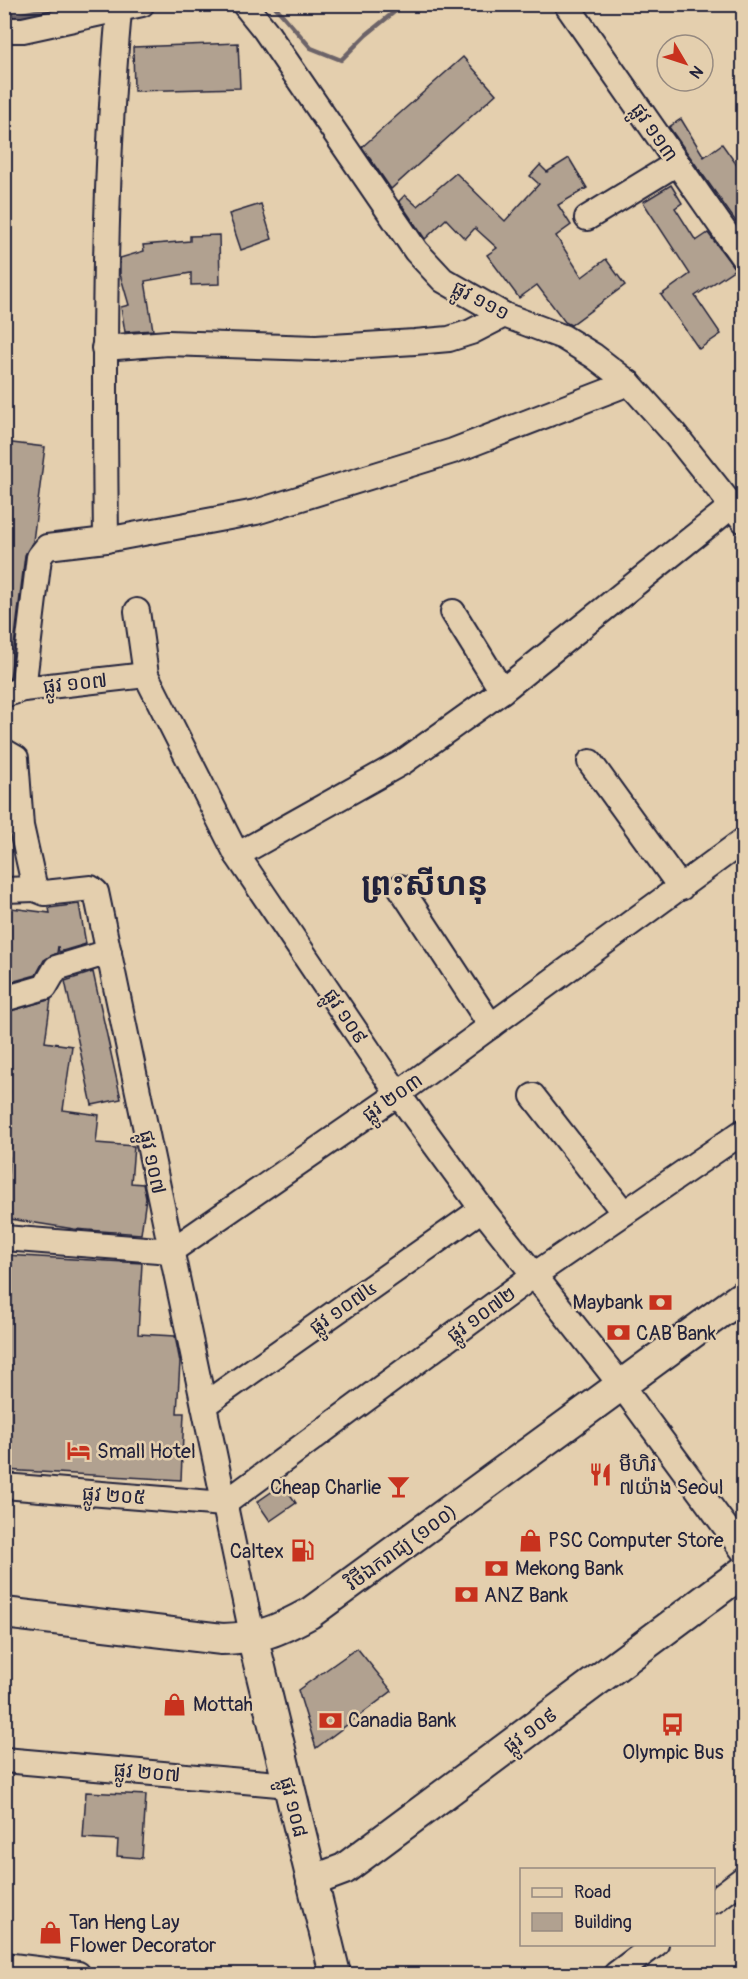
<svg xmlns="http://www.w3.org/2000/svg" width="748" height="1979" font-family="Pangolin,'Noto Sans Khmer',sans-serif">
<rect width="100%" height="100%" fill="#e4cfae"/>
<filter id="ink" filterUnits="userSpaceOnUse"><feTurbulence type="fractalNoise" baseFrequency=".0167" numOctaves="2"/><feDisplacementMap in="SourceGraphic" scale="12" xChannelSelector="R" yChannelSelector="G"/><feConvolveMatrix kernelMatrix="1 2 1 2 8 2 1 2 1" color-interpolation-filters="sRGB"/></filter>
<g filter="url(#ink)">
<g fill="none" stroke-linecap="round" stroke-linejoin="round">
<g stroke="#6c6367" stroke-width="4.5">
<path d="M273 4 311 48 341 60 366 35 404 4"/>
<path d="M4 15H19L67 4"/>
</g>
</g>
<g fill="#b1a190" stroke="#22223b" stroke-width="1.5">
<path d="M238 43 240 88 134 91 133 47Z"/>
<path d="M463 57 496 94 391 189 362 147Z"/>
<path d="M681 119 704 157 722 144 744 175V233L669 127Z"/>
<path d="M569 158 587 188 558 205 571 225 556 236 582 277 606 259 625 285 571 325 565 322 537 285 519 298 487 255 497 248 475 228 465 239 446 219 425 239 399 201 405 195 417 206 456 173 505 221 539 184 530 176 540 165 547 172Z"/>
<path d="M671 185 682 203 675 208 696 241 708 233 735 269 695 296 721 334 699 349 661 295 690 274 643 202Z"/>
<path d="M261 204 272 239 241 250 229 214Z"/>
<path d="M219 235 220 284 191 285V273L145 281 153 330 125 332 121 307 129 305 120 274V258L144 251 143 245 190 241V236Z"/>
<path d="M4 442 45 447 33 541 25 555 10 678 4 680Z"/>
<path d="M79 904 86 944 59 952 58 946 57 953 44 960 36 975 4 984V907L50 913 49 908Z"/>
<path d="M93 972 121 1099 92 1105 65 981Z"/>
<path d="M51 999 45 1042 72 1046 63 1110 99 1115 96 1143 134 1146 131 1183 143 1184 146 1198 141 1234 74 1229 4 1218 9 1157 4 1156V1129L10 1091H4V1013Z"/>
<path d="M4 1255 142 1263 138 1334 175 1336 180 1362 177 1413H184L181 1480 4 1470Z"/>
<path d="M283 1484 296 1503 270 1521 257 1502Z"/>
<path d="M357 1648 392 1691 316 1748 298 1690Z"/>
<path d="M86 1792 146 1795 142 1858 117 1856 118 1840 83 1838Z"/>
</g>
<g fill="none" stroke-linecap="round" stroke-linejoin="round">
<defs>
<g id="minor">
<path d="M244 4 265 30 416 251 443 280 504 315 563 337 594 356 629 383 673 432 744 521"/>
<path d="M566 4 744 259"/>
<path d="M4 30H23L142 4"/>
<path d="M587 218 677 163"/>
<path d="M104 348 168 343 316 348 415 342 449 339 471 332 504 315"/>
<path d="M106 540C104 364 103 187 119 11"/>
<path d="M137 611 146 675 237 855 398 1094 482 1209 621 1385 744 1552"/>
<path d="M453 612 502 691"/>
<path d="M23 689 39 557 47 547 106 540 256 512 453 451 629 383"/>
<path d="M4 695 23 689 146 675"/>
<path d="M4 751 16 758 21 826 35 889 45 893 91 888 96 892 253 1639"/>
<path d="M590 762 681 888"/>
<path d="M237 855 403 762 502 691 732 506"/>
<path d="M400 887 491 1026"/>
<path d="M4 890 35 889"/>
<path d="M4 999 45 987 56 968 109 952"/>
<path d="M533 1096 624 1213"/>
<path d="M4 1238 171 1251 398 1094 744 840"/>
<path d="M204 1405 482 1209"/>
<path d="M4 1486 224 1504 534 1275 744 1131"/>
<path d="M4 1760 289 1785"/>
<path d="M714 1901 744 1878"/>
<path d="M4 1965 78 1974"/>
<path d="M616 1974 656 1944"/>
</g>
<g id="major">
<path d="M4 1613 222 1639C261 1638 277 1631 310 1613L744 1295"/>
<path d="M253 1639 335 1974"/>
<path d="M312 1881 344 1869 744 1571"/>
</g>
</defs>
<use href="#minor" stroke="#22223b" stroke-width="28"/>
<use href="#major" stroke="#22223b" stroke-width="34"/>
<use href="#minor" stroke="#e4cfae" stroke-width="24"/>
<use href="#major" stroke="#e4cfae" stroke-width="30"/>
</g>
</g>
<defs>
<symbol id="bank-bare" viewBox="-9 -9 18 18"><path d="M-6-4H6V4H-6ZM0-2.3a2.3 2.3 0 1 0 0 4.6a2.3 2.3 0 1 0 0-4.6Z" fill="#c8321e" stroke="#e4cfae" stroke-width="2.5" paint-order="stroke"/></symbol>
<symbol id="hotel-bare" viewBox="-9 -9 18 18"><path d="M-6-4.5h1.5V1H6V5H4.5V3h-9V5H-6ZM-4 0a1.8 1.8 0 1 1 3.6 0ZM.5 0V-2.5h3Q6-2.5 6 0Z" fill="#c8321e" stroke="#e4cfae" stroke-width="2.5" paint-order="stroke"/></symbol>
<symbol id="restaurant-bare" viewBox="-9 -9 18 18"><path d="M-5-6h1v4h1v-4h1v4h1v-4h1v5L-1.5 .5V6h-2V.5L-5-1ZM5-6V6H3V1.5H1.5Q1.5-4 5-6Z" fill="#c8321e" stroke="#e4cfae" stroke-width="2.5" paint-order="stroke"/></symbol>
<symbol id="bar-bare" viewBox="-9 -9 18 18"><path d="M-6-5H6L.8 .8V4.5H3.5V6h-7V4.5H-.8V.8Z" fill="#c8321e" stroke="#e4cfae" stroke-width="2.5" paint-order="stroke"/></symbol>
<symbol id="shop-bare" viewBox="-9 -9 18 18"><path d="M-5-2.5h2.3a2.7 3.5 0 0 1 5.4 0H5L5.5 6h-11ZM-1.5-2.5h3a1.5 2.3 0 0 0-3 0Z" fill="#c8321e" stroke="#e4cfae" stroke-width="2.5" paint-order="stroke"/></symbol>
<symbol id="fuel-bare" viewBox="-9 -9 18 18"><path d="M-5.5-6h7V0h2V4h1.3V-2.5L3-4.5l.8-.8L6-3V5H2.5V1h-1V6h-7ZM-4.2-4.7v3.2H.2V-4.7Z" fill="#c8321e" stroke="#e4cfae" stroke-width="2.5" paint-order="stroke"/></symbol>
<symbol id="bus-bare" viewBox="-9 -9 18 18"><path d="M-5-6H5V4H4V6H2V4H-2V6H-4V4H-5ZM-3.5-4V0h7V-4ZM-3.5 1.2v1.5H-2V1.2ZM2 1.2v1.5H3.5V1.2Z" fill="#c8321e" stroke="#e4cfae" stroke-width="2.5" paint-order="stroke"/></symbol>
</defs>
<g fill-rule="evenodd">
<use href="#bank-bare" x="644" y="1286" width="33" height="33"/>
<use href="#bank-bare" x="602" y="1316" width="33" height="33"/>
<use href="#hotel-bare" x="62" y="1434" width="33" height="33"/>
<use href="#restaurant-bare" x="584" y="1458" width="33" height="33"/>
<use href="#bar-bare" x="382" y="1470" width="33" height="33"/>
<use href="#shop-bare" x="514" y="1524" width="33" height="33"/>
<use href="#fuel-bare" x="286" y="1534" width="33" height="33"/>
<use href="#bank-bare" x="480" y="1552" width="33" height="33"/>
<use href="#bank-bare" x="450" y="1578" width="33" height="33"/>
<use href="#shop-bare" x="158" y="1688" width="33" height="33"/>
<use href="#bank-bare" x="314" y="1704" width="33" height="33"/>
<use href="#bus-bare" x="656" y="1708" width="33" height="33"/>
<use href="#shop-bare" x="34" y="1916" width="33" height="33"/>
</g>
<g text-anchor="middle" stroke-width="5" stroke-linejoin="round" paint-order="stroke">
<g font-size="20" fill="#22223b" stroke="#e4cfae">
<text transform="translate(655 132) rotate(55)" y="7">ផ្លូវ ១១៣</text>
<text transform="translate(481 300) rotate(28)" y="7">ផ្លូវ ១១១</text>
<text transform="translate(75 683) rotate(-6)" y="7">ផ្លូវ ១០៧</text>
<text transform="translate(346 1016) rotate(56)" y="7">ផ្លូវ ១០៩</text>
<text transform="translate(392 1097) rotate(-35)" y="7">ផ្លូវ ២០៣</text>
<text transform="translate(153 1162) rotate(78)" y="7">ផ្លូវ ១០៧</text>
<text transform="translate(343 1307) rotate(-35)" y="7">ផ្លូវ ១០៧៤</text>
<text transform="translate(481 1314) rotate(-36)" y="7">ផ្លូវ ១០៧២</text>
<text transform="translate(114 1495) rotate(4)" y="7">ផ្លូវ ២០៥</text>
<text transform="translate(401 1547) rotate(-36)" y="7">វិថីឯករាជ្យ (១០០)</text>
<text transform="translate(530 1730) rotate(-37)" y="7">ផ្លូវ ១០៩</text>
<text transform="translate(147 1772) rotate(5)" y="7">ផ្លូវ ២០៧</text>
<text transform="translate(294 1807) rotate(76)" y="7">ផ្លូវ ១០៨</text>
</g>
<g font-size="20" fill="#22223b" stroke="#e4cfae" text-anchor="start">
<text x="643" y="1309" text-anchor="end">Maybank</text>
<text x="636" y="1340">CAB Bank</text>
<text x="97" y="1458">Small Hotel</text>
<text x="619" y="1471">មីហិរ<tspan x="619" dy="23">៧យ៉ាង Seoul</tspan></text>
<text x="381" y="1494" text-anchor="end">Cheap Charlie</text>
<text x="548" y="1547">PSC Computer Store</text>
<text x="284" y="1558" text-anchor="end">Caltex</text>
<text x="515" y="1575">Mekong Bank</text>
<text x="484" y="1602">ANZ Bank</text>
<text x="193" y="1711">Mottah</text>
<text x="348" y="1727">Canadia Bank</text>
<text x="673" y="1759" text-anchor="middle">Olympic Bus</text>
<text x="69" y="1929">Tan Heng Lay<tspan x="69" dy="23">Flower Decorator</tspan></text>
</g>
<g font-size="32" font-weight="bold" fill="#22223b" stroke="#e4cfae">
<text x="425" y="895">ព្រះសីហនុ</text>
</g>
</g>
<rect width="748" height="1979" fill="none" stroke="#e4cfae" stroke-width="24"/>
<rect x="12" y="12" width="724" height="1955" fill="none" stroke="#22223b" stroke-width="2" filter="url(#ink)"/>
<rect x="520" y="1868" width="195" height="78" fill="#e4cfae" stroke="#968a80" stroke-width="1.5"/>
<rect x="532" y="1888" width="30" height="9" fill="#e4cfae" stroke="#968a80" stroke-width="1.5"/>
<text x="574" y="1898" font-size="18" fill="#22223b">Road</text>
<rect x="532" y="1913" width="30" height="18" fill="#b1a190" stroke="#968a80" stroke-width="1.5"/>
<text x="574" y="1928" font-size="18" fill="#22223b">Building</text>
<g transform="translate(685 63) rotate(129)"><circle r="28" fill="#e4cfae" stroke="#968a80" stroke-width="1.5"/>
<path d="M0-4.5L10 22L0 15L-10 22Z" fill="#c8321e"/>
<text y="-9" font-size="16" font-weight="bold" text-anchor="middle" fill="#22223b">N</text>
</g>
</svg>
